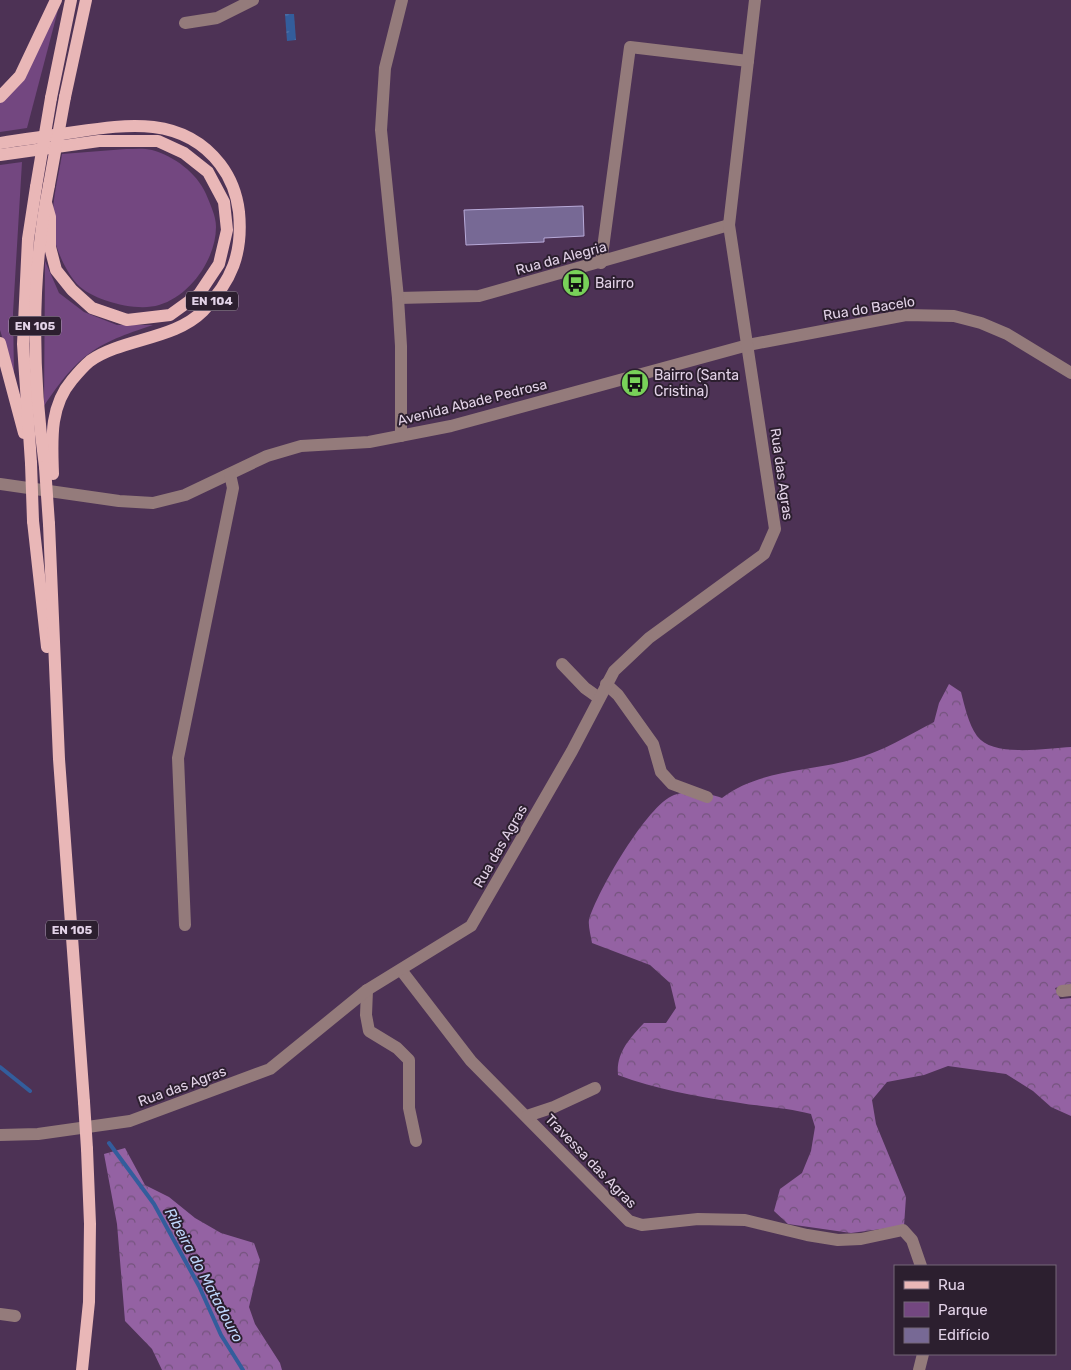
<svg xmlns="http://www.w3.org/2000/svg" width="1071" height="1370" font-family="Rubik,sans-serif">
<defs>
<pattern id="forest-crowns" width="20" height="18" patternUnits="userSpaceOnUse" patternTransform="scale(1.25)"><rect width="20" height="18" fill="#9462a3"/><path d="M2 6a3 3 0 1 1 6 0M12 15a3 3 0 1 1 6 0" fill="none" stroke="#74547d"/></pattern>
<pattern id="water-ripples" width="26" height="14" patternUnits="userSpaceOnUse" patternTransform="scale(1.25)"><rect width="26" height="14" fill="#335d9c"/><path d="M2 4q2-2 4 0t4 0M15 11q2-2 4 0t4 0" fill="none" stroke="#5073aa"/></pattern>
</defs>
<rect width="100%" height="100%" fill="#4d3255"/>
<g fill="#734780">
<path d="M58 10 27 128 0 132V101Z"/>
<path d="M126 149C134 149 144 148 152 150 174 156 197 173 206 194 210 204 216 216 216 227 216 259 190 296 159 305 137 312 93 301 77 284 67 273 57 252 54 237 49 210 58 181 62 154Z"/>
<path d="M22 162 13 313 14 375 0 330V165Z"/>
<path d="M45 261 59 293 84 312 117 325H153C95 344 79 354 44 406Z"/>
</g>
<g fill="url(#forest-crowns)">
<path d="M949 684 961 692C965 707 968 723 977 736 993 758 1047 748 1071 747V984L1055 988 1060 999 1071 998V1116L1051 1107 1033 1091 1006 1074 948 1066 924 1075 887 1082 872 1100 876 1124 906 1197 904 1226 851 1233 788 1224 774 1211 780 1189 802 1173 811 1151 815 1127 811 1114C785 1107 761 1107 734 1102 694 1096 655 1089 618 1075 616 1053 629 1039 644 1023H666L676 1008 670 983 650 965 592 943C591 936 588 926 589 920 597 892 647 805 674 795 689 789 708 793 722 798 760 769 810 772 854 759 882 752 909 735 934 722L939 703Z"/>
<path d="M125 1148 145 1185 169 1197 195 1218 221 1233 254 1243 260 1260 249 1307 255 1324 280 1363 282 1370H162L152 1349 125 1321 117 1224 104 1154Z"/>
</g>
<path fill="url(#water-ripples)" d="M285 14H294L296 40 287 41Z"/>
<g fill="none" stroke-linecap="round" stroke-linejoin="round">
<g stroke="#335d9c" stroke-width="4">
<path d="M0 1067 30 1091"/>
<path d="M109 1143 154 1204 199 1286 221 1335 243 1370"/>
</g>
</g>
<path fill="#776995" stroke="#b8aad9" d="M583 206 584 236 544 238V242L466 245 464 210Z"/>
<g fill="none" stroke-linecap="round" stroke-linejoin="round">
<g stroke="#947b7b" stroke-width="12">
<path d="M185 23 217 18 253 0"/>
<path d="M601 263 630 47 748 61"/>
<path d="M398 298 479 296 729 225"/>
<path d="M401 436V346L398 298 381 130 385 68 402 0"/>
<path d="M0 484 119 501 153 503 185 495 267 456 301 446 369 442 451 426 748 345 906 315 954 316 981 323 1007 334 1071 373"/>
<path d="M562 664 585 688 599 698"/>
<path d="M606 684 618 695 653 744 661 772 672 784 707 797"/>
<path d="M185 925 178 758 233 488 230 474"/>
<path d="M401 970 471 1061 629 1221 642 1225 698 1219 745 1220 807 1235 838 1240 861 1239 903 1230 912 1240 921 1266"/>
<path d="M367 990 366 1015 369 1031 397 1048 409 1060V1108L416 1141"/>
<path d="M1062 991 1071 990"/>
<path d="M527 1116 554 1107 595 1088"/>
<path d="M0 1135 38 1134 130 1121 270 1069 367 990 471 926 572 751 614 671 649 638 764 554 775 529 729 225 755 0"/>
<path d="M0 1314 15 1316"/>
<path d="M919 1370 923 1354"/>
</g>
<g stroke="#e9b7b7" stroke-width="12">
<path d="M0 97 20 76 56 0"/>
<path d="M65 97 86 0"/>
<path d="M51 98 71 0"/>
<path d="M0 143C25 139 50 136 75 132 128 124 183 116 220 164 230 177 237 195 239 212 243 253 232 281 203 311 174 340 123 338 90 361 84 366 77 374 72 380 49 407 52 441 53 474"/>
<path d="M0 155 99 141H158L184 153 208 172 224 202 227 230 219 264 199 294 170 315 127 320 92 308 72 290 56 270 50 247V217L46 203"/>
<path d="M0 343 24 433"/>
<path d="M31 463 23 344 28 239 36 187"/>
<path d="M45 467C32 373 30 279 49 185"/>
<path d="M33 521 47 647"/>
<path d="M49 524 59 759 84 1102"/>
<path d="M82 1370 89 1302 90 1224 87 1149"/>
</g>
<g stroke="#e9b7b7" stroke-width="12">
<path d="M49 185 65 97"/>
<path d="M36 187 51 98"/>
<path d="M31 463 33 521"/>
<path d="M45 467 49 524"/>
<path d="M84 1102 87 1149"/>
</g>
</g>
<defs>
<symbol id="bus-disc" viewBox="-11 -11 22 22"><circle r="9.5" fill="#78d259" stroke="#2c1f2f"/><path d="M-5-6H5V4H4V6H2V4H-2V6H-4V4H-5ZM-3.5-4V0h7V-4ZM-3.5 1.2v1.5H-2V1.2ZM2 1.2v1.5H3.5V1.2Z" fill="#111"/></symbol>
</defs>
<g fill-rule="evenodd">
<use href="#bus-disc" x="560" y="267" width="32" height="32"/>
<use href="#bus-disc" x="619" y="367" width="32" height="32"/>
</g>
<g text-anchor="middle" stroke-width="4" stroke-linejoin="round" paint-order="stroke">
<g fill="#2c1f2f" stroke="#ab9cb0" stroke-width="1">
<rect x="186" y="291.5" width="52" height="19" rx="4"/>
<rect x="9" y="316.5" width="52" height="19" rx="4"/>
<rect x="46" y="920.5" width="52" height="19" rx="4"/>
</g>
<g font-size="12" font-weight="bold" fill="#e2d2e7">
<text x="212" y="305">EN 104</text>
<text x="35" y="330">EN 105</text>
<text x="72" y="934">EN 105</text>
</g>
<g font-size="14" fill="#e2d2e7" stroke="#2c1f2f">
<text transform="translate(561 258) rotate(-15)" y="5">Rua da Alegria</text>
<text transform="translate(869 308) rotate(-9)" y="5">Rua do Bacelo</text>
<text transform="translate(472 402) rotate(-14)" y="5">Avenida Abade Pedrosa</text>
<text transform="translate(782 474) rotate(82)" y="5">Rua das Agras</text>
<text transform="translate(500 846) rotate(-60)" y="5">Rua das Agras</text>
<text transform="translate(182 1086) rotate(-20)" y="5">Rua das Agras</text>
<text transform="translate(591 1161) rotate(46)" y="5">Travessa das Agras</text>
</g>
<g font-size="14" fill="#e2d2e7" stroke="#2c1f2f" text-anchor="start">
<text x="595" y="288">Bairro</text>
<text x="654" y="380">Bairro (Santa<tspan x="654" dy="16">Cristina)</tspan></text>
</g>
<g font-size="15" font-style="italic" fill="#bed6fb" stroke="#2c1f2f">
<text transform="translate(204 1275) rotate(62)" y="5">Ribeira do Matadouro</text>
</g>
</g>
<rect x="894" y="1265" width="162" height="90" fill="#2c1f2f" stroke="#756779"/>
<rect x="904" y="1281" width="25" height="8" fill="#e9b7b7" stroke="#756779"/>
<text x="938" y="1290" font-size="15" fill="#e2d2e7">Rua</text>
<rect x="904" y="1302" width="25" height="15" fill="#734780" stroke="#756779"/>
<text x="938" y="1315" font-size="15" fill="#e2d2e7">Parque</text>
<rect x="904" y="1328" width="25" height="15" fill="#776995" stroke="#756779"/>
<text x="938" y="1340" font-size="15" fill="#e2d2e7">Edifício</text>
</svg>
